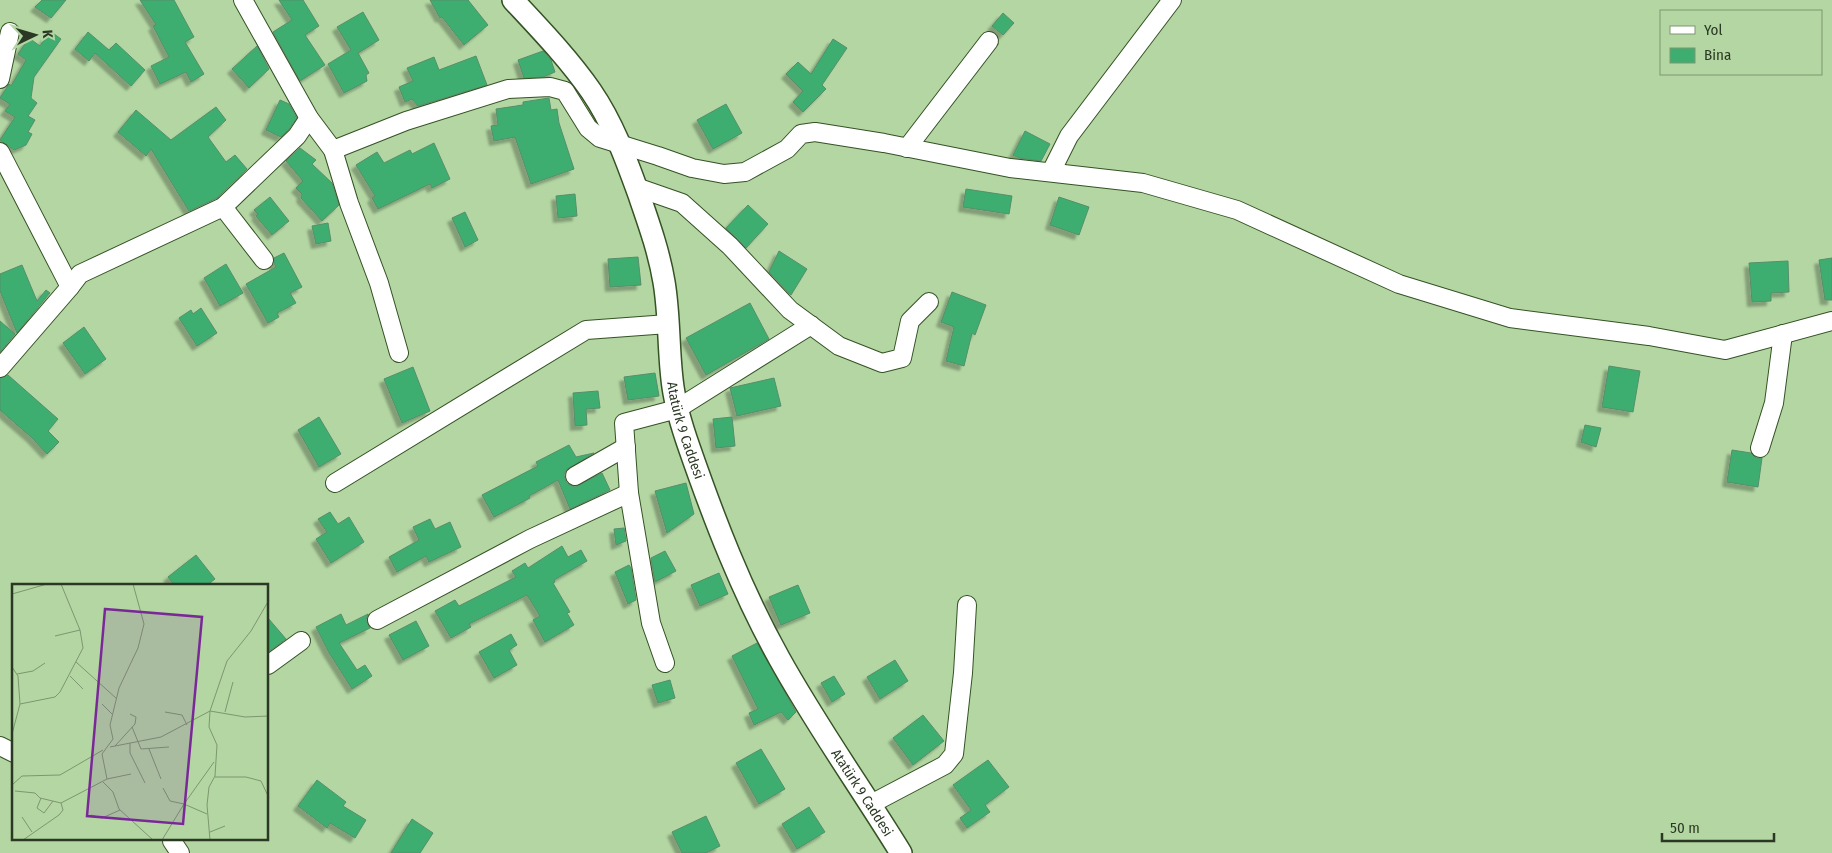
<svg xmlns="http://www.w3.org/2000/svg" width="1832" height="853" font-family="'Fira Sans Condensed',sans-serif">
<defs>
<filter id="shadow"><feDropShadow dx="-4.5" dy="4.5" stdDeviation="1" flood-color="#0004"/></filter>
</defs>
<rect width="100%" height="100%" fill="#b3d6a2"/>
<g fill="#3eae70" stroke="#568e6b" filter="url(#shadow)">
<path d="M42 0H66L51 18 35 7Z"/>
<path d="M140 0H174L194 37 185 42 204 74 191 82 186 72 160 84 151 66 169 57 153 26 156 25Z"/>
<path d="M279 0H303L319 26 305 35 325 65 300 81 273 32 292 20Z"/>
<path d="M430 0H468L488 25 464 45 442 17 440 18Z"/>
<path d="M363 12 379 40 358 53 369 73 366 75 367 81 344 93 328 64 351 50 337 27Z"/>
<path d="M1003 13 1014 23 1003 35 992 26Z"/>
<path d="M50 31 61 39 34 77 31 98 37 103 28 116 35 120 28 132 32 134 26 145 14 150 0 140 15 117 5 111 10 104 0 98 9 84 11 86 26 60 18 54 29 38 40 46Z"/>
<path d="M88 32 109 50 116 43 145 70 131 86 95 53 89 61 75 49Z"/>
<path d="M833 39 847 48 822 85 826 89 803 112 793 102 803 91 786 74 798 62 811 74Z"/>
<path d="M257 46 269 69 249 88 232 69Z"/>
<path d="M543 51 551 60 555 72 543 77 524 78 518 60Z"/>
<path d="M476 56 487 85 418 106 412 99 405 102 399 87 413 81 407 68 434 57 439 70Z"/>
<path d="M549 98 551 110 557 109 559 123 574 169 531 184 515 137 494 141 491 126 498 125 496 109 523 105V102Z"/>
<path d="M280 100 289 104 297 118 289 129 281 137 266 130Z"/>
<path d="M726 104 742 133 713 149 697 120Z"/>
<path d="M216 107 226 120 208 137 226 162 235 155 247 169 217 198 189 211 151 149 146 156 118 132 136 110 171 140Z"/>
<path d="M1025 131 1050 144 1041 161 1019 158 1013 155Z"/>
<path d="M434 143 450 179 432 188 430 184 378 209 372 198 375 196 356 165 377 152 384 163 410 150 412 154Z"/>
<path d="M300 148 316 160 312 164 332 183 339 205 322 221 301 198 302 194 296 188 303 181 286 161Z"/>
<path d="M966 189 1012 196 1009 214 963 207Z"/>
<path d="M575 194 577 216 558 218 556 196Z"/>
<path d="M270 197 289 221 272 235 256 216 258 214 254 210Z"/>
<path d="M1059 197 1089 207 1079 235 1050 225Z"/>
<path d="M748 205 768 224 746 248 726 228Z"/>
<path d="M465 212 478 240 465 247 452 218Z"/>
<path d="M328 223 331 241 316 244 312 226Z"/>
<path d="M779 251 807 269 791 295 769 272Z"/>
<path d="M284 253 302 287 290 293 296 303 277 313 279 317 268 323 246 284 276 267 274 263V258Z"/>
<path d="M638 257 641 285 610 287 608 259Z"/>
<path d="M1832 258V300H1825L1819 260Z"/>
<path d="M1788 261 1789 292 1771 293V301L1752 302 1749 263Z"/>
<path d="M226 264 243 293 220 306 204 278Z"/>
<path d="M22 265 37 301 46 290 50 293 17 333 0 291V274Z"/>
<path d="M952 292 986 305 975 335 972 333 964 366 946 361 954 327 941 322Z"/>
<path d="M750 303 769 339 706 375 686 338Z"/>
<path d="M201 308 217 333 197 346 179 318 191 310 193 314Z"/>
<path d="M0 321 15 334 0 352Z"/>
<path d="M84 327 106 359 85 374 63 343Z"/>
<path d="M1609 366 1640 371 1633 412 1602 407Z"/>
<path d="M413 367 430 411 402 423 384 379Z"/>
<path d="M655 373 659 396 628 400 624 377Z"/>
<path d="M8 375 58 419 48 431 59 442 47 454 31 437 0 410V378Z"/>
<path d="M774 378 781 406 737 416 730 388Z"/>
<path d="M598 391 600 408 586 409 587 425 575 426 573 393Z"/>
<path d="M319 417 341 454 319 467 298 430Z"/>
<path d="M732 417 735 446 716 448 713 419Z"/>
<path d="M1585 425 1601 428 1596 447 1581 442Z"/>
<path d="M569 445 576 457 594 453 566 470 564 475 566 482 570 485 575 487 602 473 610 490 570 509 558 480 529 496 530 498 494 517 482 495 538 466 536 462Z"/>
<path d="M1732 450 1751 453 1756 458H1762L1758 487 1727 482Z"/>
<path d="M686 483 694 514 667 533 655 491Z"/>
<path d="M330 512 338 524 349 517 364 542 331 563 316 539 327 532 318 519Z"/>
<path d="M430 519 435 529 450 522 461 547 429 562 426 556 397 572 389 557 419 540 413 527Z"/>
<path d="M624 528 626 541 616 545 614 529Z"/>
<path d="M562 546 568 557 581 550 587 561 554 580 555 582 553 583 570 612 567 613 574 625 545 642 533 620 540 616 527 595 469 624 471 627 451 638 435 611 455 600 459 606 516 577 512 571 525 563 528 568Z"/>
<path d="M665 551 676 571 655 582 651 558Z"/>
<path d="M196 555 215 579 206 586H175L168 577Z"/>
<path d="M629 565 631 568 636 600 628 604 615 572Z"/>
<path d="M719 573 728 594 700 606 691 585Z"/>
<path d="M798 585 810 613 781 625 769 597Z"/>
<path d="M341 614 346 625 368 614 366 620 370 628 339 643 357 670 365 665 372 676 352 689 328 651 316 627Z"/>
<path d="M268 618 286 639 268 652Z"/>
<path d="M416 621 429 646 403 660 389 635Z"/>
<path d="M511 634 517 645 509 650 517 665 494 678 479 652Z"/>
<path d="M757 643 796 712 788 720 781 712 754 725 749 713 758 709 732 656Z"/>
<path d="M895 660 908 681 880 699 867 677Z"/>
<path d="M834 676 845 694 832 702 821 683Z"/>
<path d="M670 680 675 698 658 703 652 685Z"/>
<path d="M923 715 944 741 913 765 893 738Z"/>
<path d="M761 749 785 789 759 804 736 763Z"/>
<path d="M988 760 1009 787 985 805 990 812 967 828 960 818 971 810 953 785Z"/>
<path d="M317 780 346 802 343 806 366 820 355 838 330 823 327 828 298 806Z"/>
<path d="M809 807 825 832 797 849 782 824Z"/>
<path d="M706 816 720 846 706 853H682L672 832Z"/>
<path d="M412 819 433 833 420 853H391Z"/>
</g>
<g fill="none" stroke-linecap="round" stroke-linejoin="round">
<defs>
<g id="minor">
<path d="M243 0 309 118 333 150 406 121 508 89 550 87 565 91 588 128 600 138 658 156 692 168 724 174 745 172 787 149 801 134 815 132 884 143 1010 168 1143 183 1237 210 1399 284 1510 318 1649 336 1725 350 1832 321"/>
<path d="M0 79 10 32"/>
<path d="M907 148 989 41"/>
<path d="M333 150 349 203 379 283 399 353"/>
<path d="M0 152 70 287"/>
<path d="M1051 172 1069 136 1172 0"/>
<path d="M636 187 682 203 730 246 790 310 839 346 882 363 902 358 910 321 929 302"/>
<path d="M223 207 264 260"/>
<path d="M0 368 70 287 80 274 223 207 297 136 309 118"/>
<path d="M1760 448 1774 403 1783 334"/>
<path d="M575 476 626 447"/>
<path d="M335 483 586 330 668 324"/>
<path d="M377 620 530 539 629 493"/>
<path d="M665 663 651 623 629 493 624 423 677 409 811 325"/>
<path d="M268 665 301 641"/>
<path d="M0 746 14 753"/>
<path d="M871 804 945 765 954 754 963 673 967 605"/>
<path d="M172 841 180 853"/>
</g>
<g id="tertiary">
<path id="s1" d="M513 0C540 29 568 58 591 91 613 123 626 159 639 195 649 224 659 252 664 282 670 317 668 353 673 387 676 408 682 427 689 447 714 519 742 592 779 658 816 725 861 788 901 853"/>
</g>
</defs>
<use href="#minor" stroke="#345224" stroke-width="20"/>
<use href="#tertiary" stroke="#345224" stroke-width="24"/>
<use href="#minor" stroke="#fff" stroke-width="18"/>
<use href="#tertiary" stroke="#fff" stroke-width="21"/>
</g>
<g text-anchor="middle" stroke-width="4.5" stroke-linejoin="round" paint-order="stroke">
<g font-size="14" fill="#2b3924" stroke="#b3d6a2">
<text dy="5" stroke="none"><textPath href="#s1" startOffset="476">Atatürk 9 Caddesi</textPath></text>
<text dy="5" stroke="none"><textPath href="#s1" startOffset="881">Atatürk 9 Caddesi</textPath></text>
</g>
</g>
<g transform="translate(12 584)">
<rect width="256" height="256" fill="#b3d6a2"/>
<path fill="none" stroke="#7d9770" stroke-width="1" d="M0 10 35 0M43 52 68 46 49 0M64 78 105 115M0 83 6 92 8 120 0 150M5 90 21 87 33 79M58 92 71 105M8 120 43 113 48 108 71 64 68 46M90 120 101 131M198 127 233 133 257 132M153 128 170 131 175 141M213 128 221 98M120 143 129 165 157 163M118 159V169L133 199M103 162 123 140 124 133 118 130M98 163 149 153 198 127M137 165 149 195M203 193H234L249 197M95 195 119 190M249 197 257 214M91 198 101 208 107 225 141 256M0 201 10 192 48 191 91 166M3 207 23 209 28 214 49 219 95 195 90 170 101 155 98 141 107 104 126 64 132 40 121 0M29 214 25 224 32 229 41 217M195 230 172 220 202 178M79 231 90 234 108 226M10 233 20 248M198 248 213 242M11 256 47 231 51 226 49 219M150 256 172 220 158 217 151 204M198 256 195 221 197 203 203 192 205 161 197 143 198 127 215 77 239 47 257 16"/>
<path fill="#7a2898" fill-opacity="0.15" stroke="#7a2898" stroke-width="2.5" d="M93 25 190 33 171 240 75 232Z"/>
<rect width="256" height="256" fill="none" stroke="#2b3924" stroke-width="2.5"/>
</g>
<rect x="1660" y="10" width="162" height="65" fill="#b3d6a2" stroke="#7d9770"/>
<rect x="1670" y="26" width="25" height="8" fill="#ffffff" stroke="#7d9770"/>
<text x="1704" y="35" font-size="15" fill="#2b3924">Yol</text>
<rect x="1670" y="48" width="25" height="15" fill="#3eae70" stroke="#7d9770"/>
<text x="1704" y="60" font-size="15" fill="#2b3924">Bina</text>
<g transform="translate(35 35) rotate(85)" stroke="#b3d6a2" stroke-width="4" paint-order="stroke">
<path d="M0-4L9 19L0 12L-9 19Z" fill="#2b3924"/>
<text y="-8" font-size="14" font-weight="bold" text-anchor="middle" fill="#2b3924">K</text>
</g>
<path d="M1662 833v8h112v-8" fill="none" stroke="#2b3924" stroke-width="2.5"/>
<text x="1670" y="833" font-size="15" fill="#2b3924" stroke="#b3d6a2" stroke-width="4" paint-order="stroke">50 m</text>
</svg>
